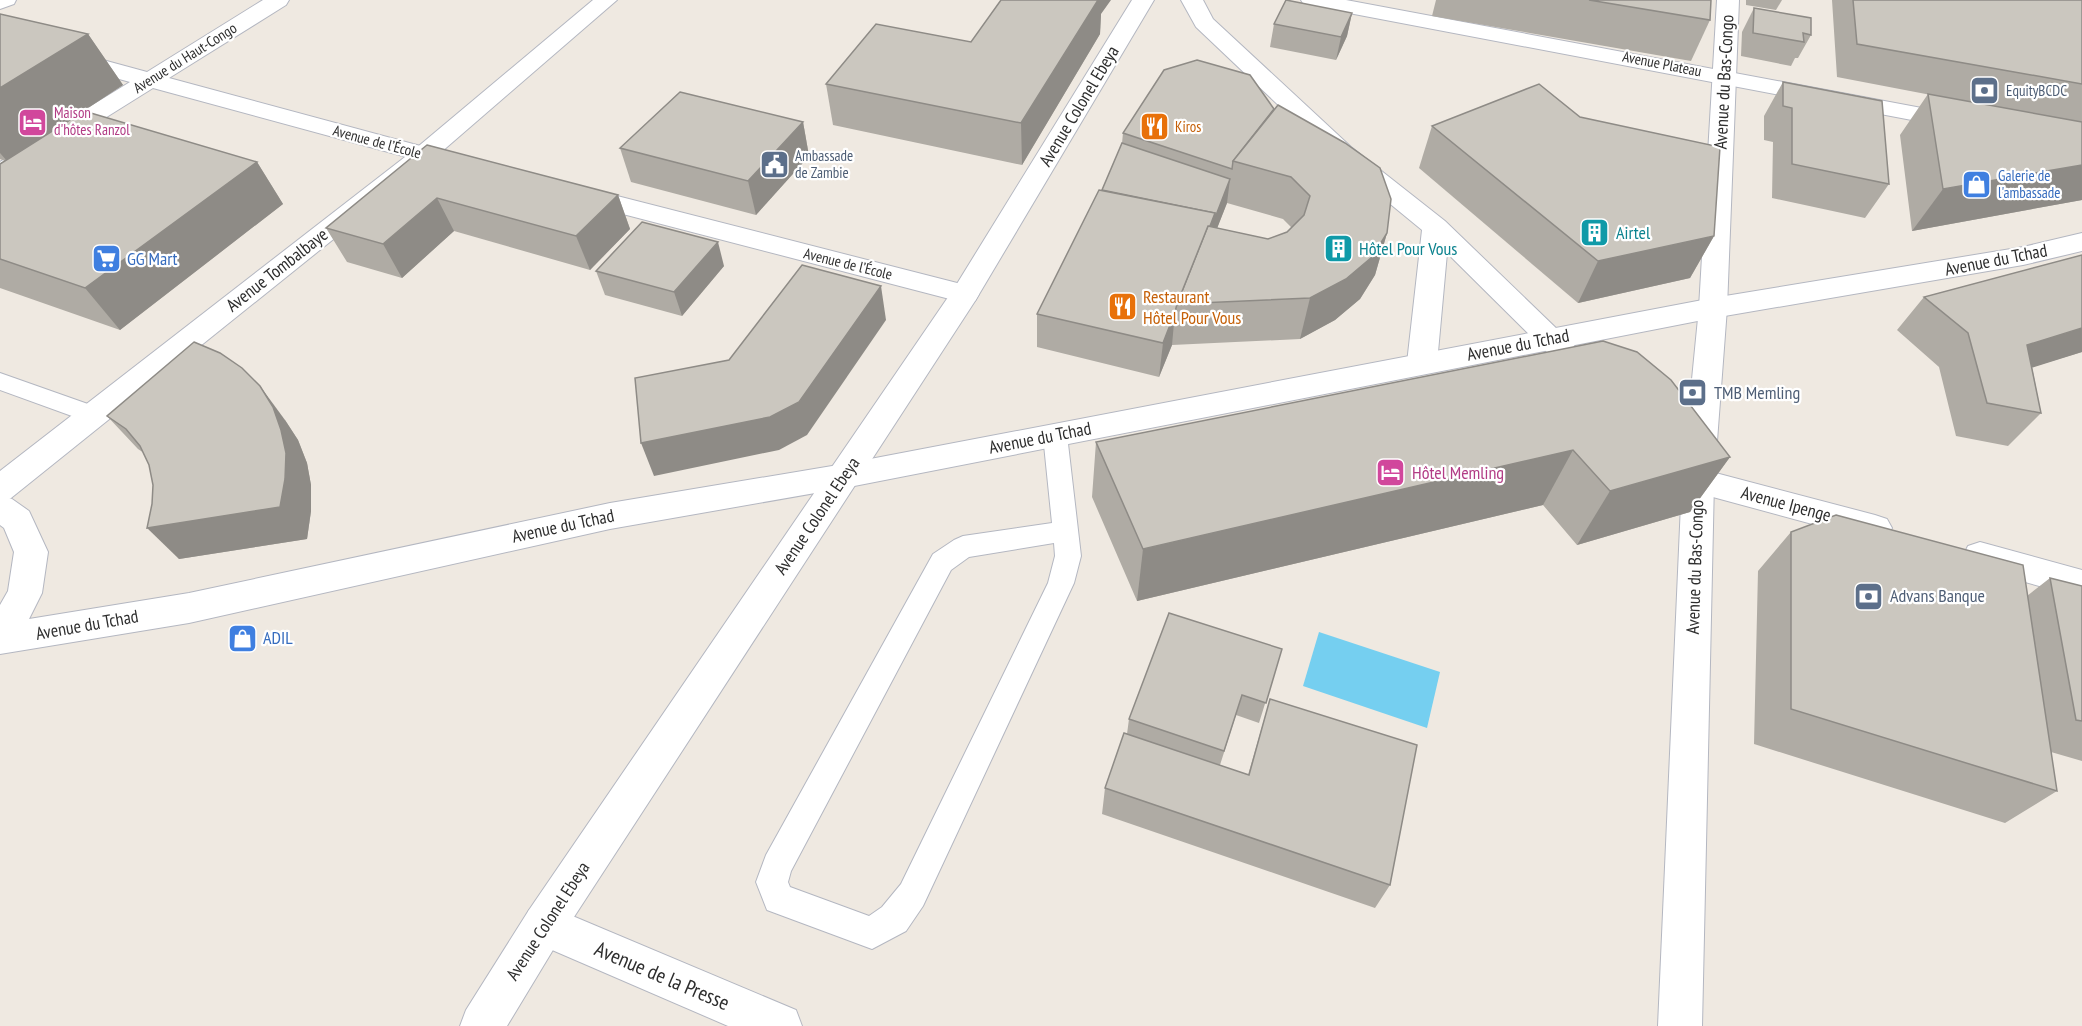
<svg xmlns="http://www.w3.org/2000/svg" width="2082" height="1026" font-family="'PT Sans Narrow',sans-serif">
<rect width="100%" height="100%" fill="#efe9e1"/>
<path fill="#75cff0" d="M1319 632 1440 672 1427 728 1303 686Z"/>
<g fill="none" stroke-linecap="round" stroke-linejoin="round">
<defs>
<g id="service">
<path d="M0 0H16L14 4 0 9Z"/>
<path d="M0 373 102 409 106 415 102 421 94 424 0 390Z"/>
<path d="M1055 426 1064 429 1067 435 1081 556 1074 583 923 906 906 931 872 949 767 910 756 882 766 855 933 554 954 540 963 536 1052 523 1043 435 1046 429ZM1054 543 1055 556 1048 583 901 884 882 907 869 916 790 887 788 882 791 871 951 570 969 557Z"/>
</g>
<g id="minor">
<path d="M263 0H289L286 5 169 78 465 158 469 163 465 168 456 171 447 168 153 88 9 178 0 181V162L130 82 0 46V32L147 72Z"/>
<path d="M1181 0H1203L1213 19 1351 147 1445 221 1585 356 1590 363 1585 370 1575 373 1565 370 1447 253 1437 363 1432 370 1422 373 1412 370 1407 363 1422 230 1333 157 1196 27Z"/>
<path d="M1301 0H1346L1959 115 1968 117 1971 122 1968 127 1959 129 1312 6 1304 5Z"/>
<path d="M578 186 965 285 975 287 979 294 975 301 965 303 569 200 565 194 569 188Z"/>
<path d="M1675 451 1686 454 1708 471 1875 515 1887 519 1892 528 1887 537 1875 541 1687 490 1664 472 1659 463 1664 454Z"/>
<path d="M1980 542 2082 570V598L1968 566 1963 556 1968 546Z"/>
<path d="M544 904 796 1010 802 1026H728L529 940 523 925 529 910Z"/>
</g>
<g id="tertiary">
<path d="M593 0H617L432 160 11 498 0 502V471L414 150Z"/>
<path d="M1132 0H1154L975 301 559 940 507 1026H460L466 1010 529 910 955 287Z"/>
<path d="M1717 0H1739L1727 308 1714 481 1702 1026H1658L1682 481 1699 308Z"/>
</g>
<path id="secondary" d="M2082 233V251L2023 265 1713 318 844 488 610 529 189 623 0 654V605L8 591 14 552 4 528 0 525V495L12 499 29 511 48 552 42 593 29 619 189 593 610 503 844 464 1713 298 2023 247Z"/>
</defs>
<use href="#service" stroke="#b4b7c1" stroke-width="2"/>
<use href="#minor" stroke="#b4b7c1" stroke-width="2"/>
<use href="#tertiary" stroke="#b4b7c1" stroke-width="2"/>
<use href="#secondary" stroke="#b4b7c1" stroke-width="2"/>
<use href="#service" fill="#fff" fill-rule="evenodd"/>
<use href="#minor" fill="#fff" fill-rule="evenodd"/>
<use href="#tertiary" fill="#fff" fill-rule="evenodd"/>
<use href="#secondary" fill="#fff" fill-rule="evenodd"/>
</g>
<g fill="#afaba4" fill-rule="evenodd">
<path d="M1436 0H1711L1710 20 1691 61 1432 16Z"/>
<path d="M1746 0H1782L1776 10 1746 5Z"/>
<path d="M1832 0H2082V200L1912 231 1900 135 1928 94 1931 95 1837 77Z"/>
<path d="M1754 8 1811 35 1798 58H1795L1791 66 1741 56 1742 32Z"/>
<path d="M1352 13 1347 36 1336 60 1270 47 1274 24Z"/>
<path d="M0 14 88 34 123 85 50 133 257 162 283 204 120 330 0 288V164L5 161 0 159Z"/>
<path d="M1101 14 1100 34 1022 165 833 125 826 84 971 42Z"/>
<path d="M1783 82 1889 184 1865 218 1772 198 1773 142 1764 140V116Z"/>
<path d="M1274 109 1387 233 1375 275 1360 299 1335 320 1300 339 1172 345 1159 377 1037 347V314L1102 190 1122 143 1123 133ZM1227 203 1283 219 1292 228 1287 232 1268 239 1217 228Z"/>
<path d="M803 122 809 156 756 215 631 182 620 148Z"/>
<path d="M1432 126 1714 236 1690 278 1578 303 1419 168Z"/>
<path d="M427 145 618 195 630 229 590 270 454 231 402 278 347 262 326 228Z"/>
<path d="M2082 255V352L2032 367 2041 413 2008 446 1956 436 1939 367 1897 330 1924 297Z"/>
<path d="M724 266 682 316 605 295 596 271Z"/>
<path d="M1603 341 1730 457 1690 512 1577 545 1543 505 1137 601 1092 497 1096 442Z"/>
<path d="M107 416 285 420 298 440 307 463 311 485V511L307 539 179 559 152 504 153 485 149 465 144 453 138 449Z"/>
<path d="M1791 532 2027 596 2050 578 2082 586V761L2051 752 2057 791 2005 823 1754 744 1758 571Z"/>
<path d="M1282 649 1259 723 1236 715 1220 765 1248 775 1270 699 1390 885 1375 908 1102 814 1105 788 1127 734 1129 719Z"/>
</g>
<g fill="#8e8b86">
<path d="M1098 0H1111L1101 14 1100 34 1022 165 1021 123Z"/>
<path d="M1352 13 1347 36 1336 60 1341 37Z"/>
<path d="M88 34 123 85 7 161 0 153V88Z"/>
<path d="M803 122 809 156 756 215 748 181Z"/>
<path d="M257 162 283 204 120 330 85 288Z"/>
<path d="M2082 165V200L1912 231 1943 189Z"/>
<path d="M1230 179 1227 203 1188 303 1179 304 1215 213Z"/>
<path d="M618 195 630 229 590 270 576 236Z"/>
<path d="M437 198 454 231 402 278 383 244Z"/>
<path d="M1387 233 1375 275 1360 299 1335 320 1300 339 1310 298Z"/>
<path d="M1714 236 1690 278 1578 303 1598 261Z"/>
<path d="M718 242 724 266 682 316 674 292Z"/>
<path d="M881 286 886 320 807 435 779 450 654 476 641 443Z"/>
<path d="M1175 312 1172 345 1159 377 1163 343Z"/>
<path d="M2082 328V352L1996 379 2027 345Z"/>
<path d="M260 386 285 420 298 440 307 463 311 485V511L307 539 179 559 147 528Z"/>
<path d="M1573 450 1543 505 1137 601 1143 549Z"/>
<path d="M1730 457 1690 512 1577 545 1610 491Z"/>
</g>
<g fill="#cbc7bf" stroke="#8e8b86" stroke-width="1.5">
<path d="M1001 0H1098L1021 123 826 84 876 24 971 42Z"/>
<path d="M1286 0 1352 13 1341 37 1274 24Z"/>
<path d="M1589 0H1711L1710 20Z"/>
<path d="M1853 0H2082V84L1857 44Z"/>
<path d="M1754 8 1811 18V35L1803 33 1804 42 1753 33Z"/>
<path d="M0 14 88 34 0 88Z"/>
<path d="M1197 60 1250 75 1274 109 1233 161 1232 169 1123 133 1164 70Z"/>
<path d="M1783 82 1882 101 1889 184 1792 164V108L1783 106Z"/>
<path d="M1539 84 1580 117 1720 147 1714 236 1598 261 1432 126Z"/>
<path d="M680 92 803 122 748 181 620 148Z"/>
<path d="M1928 94 2082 122V165L1943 189Z"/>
<path d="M1278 105 1345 143 1380 168 1391 199 1387 233 1372 257 1346 279 1310 298 1177 304 1208 226 1268 239 1287 232 1304 215 1310 196 1291 177 1233 161Z"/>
<path d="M84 111 257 162 85 288 0 259V164Z"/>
<path d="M1122 143 1230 179 1213 223 1215 213 1102 190Z"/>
<path d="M427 145 618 195 576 236 437 198 383 244 326 228Z"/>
<path d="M1099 190 1215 213 1210 226H1208L1177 304 1175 312 1163 343 1037 314Z"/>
<path d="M642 222 718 242 674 292 596 271Z"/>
<path d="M2082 255V328L2027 345 2041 413 1987 403 1968 333 1924 297Z"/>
<path d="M802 265 881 286 799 402 770 417 641 443 635 378 729 360Z"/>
<path d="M1603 341 1637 352 1671 380 1730 457 1610 491 1573 450 1143 549 1096 442Z"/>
<path d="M194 342 220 353 242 368 260 386 273 407 281 430 286 453 285 479 280 507 147 528 152 504 153 485 149 465 140 446 126 429 107 416Z"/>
<path d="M1836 515 2023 565 2057 791 1791 709V532Z"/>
<path d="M2050 578 2082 586V721L2076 720Z"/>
<path d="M1169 613 1282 649 1266 703 1242 695 1224 751 1129 719Z"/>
<path d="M1270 699 1417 745 1390 885 1105 788 1124 733 1249 775Z"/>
</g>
<defs>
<symbol id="bank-square" viewBox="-11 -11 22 22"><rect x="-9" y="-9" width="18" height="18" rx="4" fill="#5c6f8a" stroke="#fff"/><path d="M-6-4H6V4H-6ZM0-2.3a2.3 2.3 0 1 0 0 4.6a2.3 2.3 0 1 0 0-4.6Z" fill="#fff"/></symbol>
<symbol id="hotel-square" viewBox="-11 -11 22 22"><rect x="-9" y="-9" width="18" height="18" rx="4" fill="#d1479c" stroke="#fff"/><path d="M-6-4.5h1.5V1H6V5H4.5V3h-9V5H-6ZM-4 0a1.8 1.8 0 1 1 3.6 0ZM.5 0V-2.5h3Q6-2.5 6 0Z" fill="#fff"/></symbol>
<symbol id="restaurant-square" viewBox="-11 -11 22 22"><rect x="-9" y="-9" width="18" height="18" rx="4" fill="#e8710a" stroke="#fff"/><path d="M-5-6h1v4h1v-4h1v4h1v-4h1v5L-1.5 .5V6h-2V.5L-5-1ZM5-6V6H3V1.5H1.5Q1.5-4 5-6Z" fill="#fff"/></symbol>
<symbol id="civic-square" viewBox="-11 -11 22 22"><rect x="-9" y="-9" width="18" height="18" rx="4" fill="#5c6f8a" stroke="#fff"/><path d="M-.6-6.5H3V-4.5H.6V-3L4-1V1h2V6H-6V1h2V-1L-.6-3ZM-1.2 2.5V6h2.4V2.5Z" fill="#fff"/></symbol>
<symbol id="shop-square" viewBox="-11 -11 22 22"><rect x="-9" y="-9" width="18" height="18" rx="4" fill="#3f7fe0" stroke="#fff"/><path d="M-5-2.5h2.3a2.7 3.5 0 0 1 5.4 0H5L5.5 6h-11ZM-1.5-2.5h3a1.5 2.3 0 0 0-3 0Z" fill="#fff"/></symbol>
<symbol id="building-square" viewBox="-11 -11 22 22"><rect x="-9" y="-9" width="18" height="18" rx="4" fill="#0f9aa8" stroke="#fff"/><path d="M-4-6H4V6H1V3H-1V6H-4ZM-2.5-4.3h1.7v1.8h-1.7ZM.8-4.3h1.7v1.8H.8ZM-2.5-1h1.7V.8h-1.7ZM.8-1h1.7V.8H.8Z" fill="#fff"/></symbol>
<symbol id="supermarket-square" viewBox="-11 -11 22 22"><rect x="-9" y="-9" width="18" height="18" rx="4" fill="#3f7fe0" stroke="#fff"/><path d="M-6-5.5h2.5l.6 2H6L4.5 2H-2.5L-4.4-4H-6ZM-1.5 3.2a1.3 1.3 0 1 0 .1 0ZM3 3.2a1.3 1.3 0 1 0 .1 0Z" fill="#fff"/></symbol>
</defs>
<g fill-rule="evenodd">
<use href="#bank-square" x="1968" y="74" width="33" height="33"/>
<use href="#hotel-square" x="16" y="106" width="33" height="33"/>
<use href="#restaurant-square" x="1138" y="110" width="33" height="33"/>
<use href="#civic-square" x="758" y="148" width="33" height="33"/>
<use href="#shop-square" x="1960" y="168" width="33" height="33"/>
<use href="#building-square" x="1578" y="216" width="33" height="33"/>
<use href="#building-square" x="1322" y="232" width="33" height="33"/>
<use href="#supermarket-square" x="90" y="242" width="33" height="33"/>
<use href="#restaurant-square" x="1106" y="290" width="33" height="33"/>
<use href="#bank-square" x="1676" y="376" width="33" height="33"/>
<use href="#hotel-square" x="1374" y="456" width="33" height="33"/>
<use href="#bank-square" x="1852" y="580" width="33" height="33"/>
<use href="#shop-square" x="226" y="622" width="33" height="33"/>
</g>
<g text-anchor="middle" stroke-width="4.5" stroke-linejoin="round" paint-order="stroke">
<g font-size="15" fill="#2e2e2e" stroke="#fff">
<text transform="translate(185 58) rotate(-32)" y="5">Avenue du Haut-Congo</text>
<text transform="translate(1662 64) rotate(11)" y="5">Avenue Plateau</text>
<text transform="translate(377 142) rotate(15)" y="5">Avenue de l’École</text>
<text transform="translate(848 264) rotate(14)" y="5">Avenue de l’École</text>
</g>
<g font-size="15" fill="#4e5e75" stroke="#fff" text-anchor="start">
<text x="2006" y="96">EquityBCDC</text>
<text x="795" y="161">Ambassade<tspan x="795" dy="17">de Zambie</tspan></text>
</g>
<g font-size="15" fill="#b23c85" stroke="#fff" text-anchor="start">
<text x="54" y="118">Maison<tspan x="54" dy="17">d'hôtes Ranzol</tspan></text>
</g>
<g font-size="15" fill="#c56008" stroke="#fff" text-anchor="start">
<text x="1175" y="132">Kiros</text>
</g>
<g font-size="15" fill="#366cbe" stroke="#fff" text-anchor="start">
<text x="1998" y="181">Galerie de<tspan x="1998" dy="17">l'ambassade</tspan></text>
</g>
<g font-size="18" fill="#2e2e2e" stroke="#fff">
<text transform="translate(1724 82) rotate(-87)" y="6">Avenue du Bas-Congo</text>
<text transform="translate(1079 106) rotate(-59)" y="6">Avenue Colonel Ebeya</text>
<text transform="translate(1996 260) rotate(-11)" y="6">Avenue du Tchad</text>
<text transform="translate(277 270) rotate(-38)" y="6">Avenue Tombalbaye</text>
<text transform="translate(1518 345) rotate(-11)" y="6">Avenue du Tchad</text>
<text transform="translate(1040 438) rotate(-11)" y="6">Avenue du Tchad</text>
<text transform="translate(1786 504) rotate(15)" y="6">Avenue Ipenge</text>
<text transform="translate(817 516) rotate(-56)" y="6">Avenue Colonel Ebeya</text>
<text transform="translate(563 526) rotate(-12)" y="6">Avenue du Tchad</text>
<text transform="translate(1695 567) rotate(-88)" y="6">Avenue du Bas-Congo</text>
<text transform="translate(87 625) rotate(-10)" y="6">Avenue du Tchad</text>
<text transform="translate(548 921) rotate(-57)" y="6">Avenue Colonel Ebeya</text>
</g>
<g font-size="18" fill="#0d838f" stroke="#fff" text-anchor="start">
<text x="1616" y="239">Airtel</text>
<text x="1359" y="255">Hôtel Pour Vous</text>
</g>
<g font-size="18" fill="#366cbe" stroke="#fff" text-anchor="start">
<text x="127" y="265">GG Mart</text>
<text x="263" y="644">ADIL</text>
</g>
<g font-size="18" fill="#c56008" stroke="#fff" text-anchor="start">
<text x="1143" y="303">Restaurant<tspan x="1143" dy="21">Hôtel Pour Vous</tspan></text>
</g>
<g font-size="18" fill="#4e5e75" stroke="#fff" text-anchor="start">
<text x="1714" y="399">TMB Memling</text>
<text x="1890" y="602">Advans Banque</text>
</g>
<g font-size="18" fill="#b23c85" stroke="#fff" text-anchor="start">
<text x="1412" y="479">Hôtel Memling</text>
</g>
<g font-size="21" fill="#2e2e2e" stroke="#fff">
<text transform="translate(662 976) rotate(23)" y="7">Avenue de la Presse</text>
</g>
</g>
</svg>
